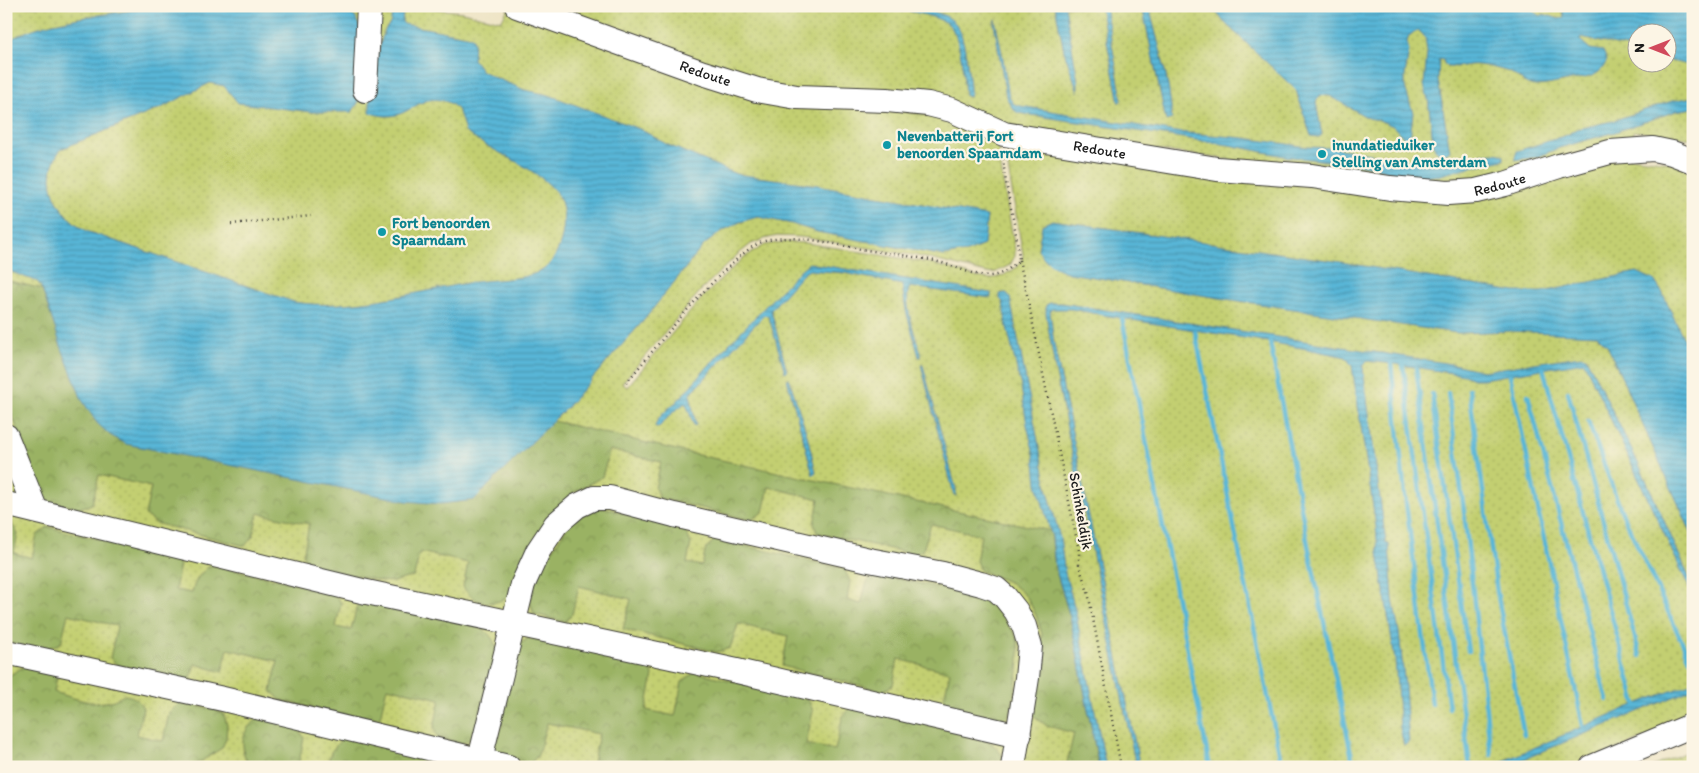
<svg xmlns="http://www.w3.org/2000/svg" width="1699" height="773" font-family="Itim,sans-serif">
<defs>
<pattern id="grass-dots" width="8" height="8" patternUnits="userSpaceOnUse" patternTransform="scale(1.25)"><rect width="8" height="8" fill="#c3cf71"/><path d="M2 2h.1M6 6h.1" fill="none" stroke="#a7b161" stroke-width="1.8" stroke-linecap="round"/></pattern>
<pattern id="forest-crowns" width="20" height="18" patternUnits="userSpaceOnUse" patternTransform="scale(1.25)"><rect width="20" height="18" fill="#9ab263"/><path d="M2 6a3 3 0 1 1 6 0M12 15a3 3 0 1 1 6 0" fill="none" stroke="#849855"/></pattern>
<pattern id="water-rules" width="6" height="5" patternUnits="userSpaceOnUse" patternTransform="scale(1.25)"><rect width="6" height="5" fill="#59b6d7"/><path d="M0 2.5h6" fill="none" stroke="#4993ae"/></pattern>
</defs>
<rect width="100%" height="100%" fill="#fcf5e5"/>
<filter id="ink" filterUnits="userSpaceOnUse"><feTurbulence type="fractalNoise" baseFrequency=".02" numOctaves="2"/><feDisplacementMap in="SourceGraphic" scale="10" xChannelSelector="R" yChannelSelector="G"/><feConvolveMatrix kernelMatrix="1 2 1 2 8 2 1 2 1" color-interpolation-filters="sRGB"/></filter>
<filter id="wash" filterUnits="userSpaceOnUse"><feTurbulence type="fractalNoise" baseFrequency=".0096" numOctaves="4" result="noise"/><feDisplacementMap in="SourceGraphic" scale="20" xChannelSelector="R" yChannelSelector="G"/><feGaussianBlur stdDeviation="1.12" result="paint"/><feColorMatrix in="noise" values="0 0 0 0 0 0 0 0 0 0 0 0 0 0 0 0 0 1.4 0 .05"/><feComposite in="paint" operator="in"/></filter>
<g filter="url(#wash)">
<rect width="100%" height="100%" fill="#ede3c3"/>
<g fill="url(#grass-dots)" stroke="#707646" fill-rule="evenodd">
<path d="M6 6H414L462 12 501 21 509 7 739 89 934 109 998 144 1002 175 1015 250V256L1010 265 996 272 987 273 918 256 801 237 777 236 764 239 751 244 737 255 702 289 622 383 627 387 700 300 743 258 765 245 783 242 806 243 924 262 951 269 976 277 990 279 1002 276 1016 268 1020 264 1023 255 1007 162V153L1010 146 1437 198 1615 155 1693 165V718L1574 767H6Z"/>
<path d="M529 6H1693V139L1633 131V144L1455 190 1009 130 796 93ZM1636 32H1666V62H1636Z"/>
<path d="M1693 749V763L1682 767H1652Z"/>
</g>
<g fill="url(#forest-crowns)" stroke="#5b6740">
<path d="M6 280 42 289 49 309 474 500 553 421 698 455 1051 531 1055 567 1070 617 1099 767H1066L1074 733 1047 726 1033 715 1042 634 1036 615 1027 597 1011 583 980 570 976 561 981 535 931 524 923 550 914 554 817 533 814 524 819 499 769 487 763 512 751 520 659 498 655 488 661 462 610 450 602 477 574 492 551 513 508 597C492 607 474 604 463 587L468 563 420 552 414 576 393 582 380 581 312 566 303 556 309 524 258 513 253 536 245 546 155 523 145 515 151 487 99 475 92 504 80 508 48 502 43 494 6 400Z"/>
<path d="M593 508 609 509 685 531 691 543 687 563 702 566 706 548 716 539 844 569 850 581 847 600 861 604 867 582 875 574 974 595C986 600 996 609 1004 619 1009 626 1016 634 1018 642 1022 664 1014 690 1011 712L1005 718 995 719 946 707 944 698 950 672 898 659 893 685 883 691 782 666 788 636 738 624 730 648 717 652 623 629 631 599 579 586 572 614 565 622 534 614 530 601 538 572 569 524Z"/>
<path d="M6 514 18 534 14 553 32 558 37 535 48 527 176 558 180 565 175 590 192 593C195 580 199 574 211 565L334 592 341 603 336 627 351 630 357 606 367 601 477 625C488 632 493 637 497 650L473 738 461 743 437 737 434 728 440 699 387 687 380 717 360 720 281 700 271 691 278 661 228 649 222 672 195 664 190 680 117 665 110 658 117 626 68 614 61 643 43 650 6 642Z"/>
<path d="M529 638 646 662 653 675 646 710 675 716 682 682 695 672 808 699 813 711 806 744 835 750 843 715 850 708 975 735C993 743 1000 747 1006 767H731L707 761 706 767H592L599 734 547 723 538 755 530 764 500 756 492 745 514 647Z"/>
<path d="M26 665 58 672 54 692C78 699 101 710 124 695 134 696 138 699 143 708L137 735 163 741 169 713 179 703 217 710 224 715 227 725 226 738 222 748 192 767H6V691L9 676Z"/>
<path d="M258 719 297 727 304 738 298 767H248C241 749 239 730 258 719Z"/>
<path d="M343 737 444 761 451 767H327L331 752Z"/>
</g>
<g fill="url(#water-rules)" stroke="#3a697a" fill-rule="evenodd">
<path d="M181 6H332L345 10 355 17 376 62 382 38 386 28 390 24 394 6H404L402 22 404 24 472 37 474 42 473 59 482 71 498 79 525 90 549 95 642 130 666 144 736 174 818 185 987 216 984 245 967 252 944 256 817 232 792 224 758 217 740 222 722 231 703 246 644 320 567 407 474 500 441 504 406 501 126 444 110 435 97 423 82 400 61 346 42 289 38 282 6 270V42C35 24 67 20 99 15 127 11 153 7 181 6ZM210 83 224 86 238 103 312 112H352L358 103 359 90H370V112C375 115 379 115 385 116 402 117 411 107 425 101 437 97 454 101 459 113 462 119 463 126 465 132 492 152 535 166 556 192 571 210 563 260 541 271 521 281 489 279 467 283 413 293 348 311 294 302L89 232C58 216 38 180 61 149L161 108Z"/>
<path d="M885 6C904 6 943 8 956 24 963 34 965 50 967 62 968 73 971 85 970 97L966 96 965 95C963 77 962 36 948 24 939 16 899 9 885 6Z"/>
<path d="M1055 6H1065L1078 81V92L1064 51Z"/>
<path d="M1100 6H1105L1122 99 1119 103Z"/>
<path d="M1142 6H1149C1158 44 1170 80 1172 119L1166 121Z"/>
<path d="M1213 6H1529L1533 11 1541 16 1544 14 1559 19 1564 17 1562 6H1693V66L1667 60 1666 32H1636V49L1581 38 1580 40 1590 49 1603 51 1607 60C1599 80 1584 77 1566 81 1557 83 1545 86 1536 86 1525 86 1518 76 1509 72 1500 69 1488 66 1479 65 1466 63 1459 70 1445 65L1443 60 1439 59 1438 80 1450 151 1446 154 1441 155 1435 149 1433 142 1428 99 1424 85 1427 52 1425 37 1418 31 1414 32 1409 36 1407 42 1409 51 1405 75V87L1413 113 1410 138 1406 140 1393 126 1379 120 1368 118 1330 96 1320 95 1316 102 1322 135 1319 137 1311 136 1296 90 1224 22 1217 13 1213 12Z"/>
<path d="M995 19 1003 58 1009 97 1014 104 1021 106 1177 132 1244 138 1308 147 1335 148 1429 164 1446 163 1482 154 1496 153 1504 155V160L1461 169 1441 175 1422 177 1400 174 1362 165 1284 156 1229 145 1018 113 1013 109 1006 97 994 23Z"/>
<path d="M1693 97V108L1676 111 1615 132 1556 149 1538 157 1514 160 1517 151 1567 135 1577 129 1612 121 1672 101Z"/>
<path d="M1052 220 1341 262 1515 292H1542L1637 272 1654 280 1662 292 1693 359V537L1607 345 1597 335 1510 331 1458 333 1428 329 1219 298 1069 273C1053 267 1048 265 1038 250L1042 225Z"/>
<path d="M809 263 985 292 991 293V298L910 287C902 300 916 338 921 353V357H919L906 311 902 285 845 273 809 270 802 275 771 310 787 371 785 372 770 321 768 316 764 315 690 394 696 425 694 426 687 406 685 403 672 413 659 427H655C656 416 675 405 682 396 719 352 761 312 800 270Z"/>
<path d="M1004 293H1007L1010 298 1047 487 1060 538 1065 573 1075 609 1106 767H1099L1070 617 1055 567 1052 537 1037 484 1034 454 1027 425 1021 387 1006 323 1003 302 1000 299V294Z"/>
<path d="M1050 303H1061L1458 365 1483 371 1580 356 1586 357 1643 473 1693 586V596L1584 362 1483 379H1473L1464 375 1395 364 1367 361 1363 367 1364 376 1386 543 1389 544 1393 599 1399 632 1405 687 1409 742 1404 746 1400 728 1395 660 1378 553 1376 527 1352 366 1346 357C1255 337 1162 327 1071 309H1052L1050 311 1054 343 1140 767H1136L1055 369 1046 314V305Z"/>
<path d="M921 365H923L956 489V496L954 495Z"/>
<path d="M789 378 807 435 816 472 813 475 789 387 787 379Z"/>
<path d="M1693 683V689L1505 767H1489L1636 704Z"/>
</g>
<g fill="none" stroke-linecap="round" stroke-linejoin="round">
<g stroke="#59b6d7" stroke-width="4.5">
<path d="M1122 318 1210 767"/>
<path d="M1195 331 1282 767"/>
<path d="M1270 342 1308 545 1354 767"/>
<path d="M1391 363 1405 495 1432 704"/>
<path d="M1403 365 1449 708"/>
<path d="M1416 368 1470 767"/>
<path d="M1543 368 1636 704"/>
<path d="M1510 375 1583 726"/>
<path d="M1469 389 1497 592 1524 735"/>
<path d="M1568 392 1640 656"/>
<path d="M1448 393 1464 511 1491 755"/>
<path d="M1432 394 1468 651"/>
<path d="M1528 395 1607 700"/>
<path d="M1588 421 1621 510 1690 659"/>
</g>
</g>
</g>
<g filter="url(#ink)">
<g fill="none" stroke-linecap="round" stroke-linejoin="round">
<defs>
<g id="minor">
<path id="s1" d="M517 6 703 73 757 90 797 97 887 100 928 104 952 110 1004 134 1217 169 1312 176 1390 188 1448 193 1476 191 1505 184 1559 166 1610 152 1653 149 1672 153 1693 161"/>
<path d="M365 90 369 6"/>
<path d="M6 436 36 511"/>
<path d="M6 504 362 591 737 671 1019 736"/>
<path d="M6 652 223 699 508 767"/>
<path d="M478 767 523 584 538 551 556 524 577 506 594 498H610L674 515 869 560 943 574 981 584 996 589 1005 597 1016 611 1024 626 1030 646 1027 678 1013 767"/>
<path d="M1592 767 1693 725"/>
</g>
</defs>
<use href="#minor" stroke="#3b3a35" stroke-width="26"/>
<g stroke="#3b3a35" stroke-width="2.5" stroke-dasharray="1 4" stroke-linecap="butt">
<path d="M231 224 311 216"/>
<path d="M1019 260 1024 280 1079 551V566L1088 592 1121 767"/>
<path d="M626 383C658 345 688 306 723 272 735 261 747 248 762 242 790 232 832 244 860 249 886 253 913 256 939 262 955 266 973 276 990 276 1002 275 1011 268 1019 260 1017 224 1004 189 1003 153"/>
</g>
<use href="#minor" stroke="#fff" stroke-width="24"/>
</g>
</g>
<g fill="#0f9aa8" stroke="#fcf5e5" stroke-width="2">
<circle cx="887" cy="145" r="5"/>
<circle cx="1322" cy="154" r="5"/>
<circle cx="382" cy="232" r="5"/>
</g>
<g text-anchor="middle" stroke-width="4.5" stroke-linejoin="round" paint-order="stroke">
<g font-size="15" fill="#1c1c1c" stroke="#fcf5e5">
<text dy="5" stroke="none"><textPath href="#s1" startOffset="200">Redoute</textPath></text>
<text dy="5" stroke="none"><textPath href="#s1" startOffset="605">Redoute</textPath></text>
<text dy="5" stroke="none"><textPath href="#s1" startOffset="1009">Redoute</textPath></text>
<text transform="translate(1081 511) rotate(80)" y="5">Schinkeldijk</text>
</g>
<g font-size="15" font-weight="bold" fill="#0d838f" stroke="#fcf5e5" text-anchor="start">
<text x="897" y="141">Nevenbatterij Fort<tspan x="897" dy="17">benoorden Spaarndam</tspan></text>
<text x="1332" y="150">inundatieduiker<tspan x="1332" dy="17">Stelling van Amsterdam</tspan></text>
<text x="392" y="228">Fort benoorden<tspan x="392" dy="17">Spaarndam</tspan></text>
</g>
</g>
<rect width="1699" height="773" fill="none" stroke="#fcf5e5" stroke-width="25"/>
<g transform="translate(1652 48) rotate(270)"><circle r="24" fill="#fcf5e5" stroke="#a29e95"/>
<path d="M0-4L9 19L0 12L-9 19Z" fill="#d1495b"/>
<text y="-8" font-size="14" font-weight="bold" text-anchor="middle" fill="#1c1c1c">N</text>
</g>
</svg>
